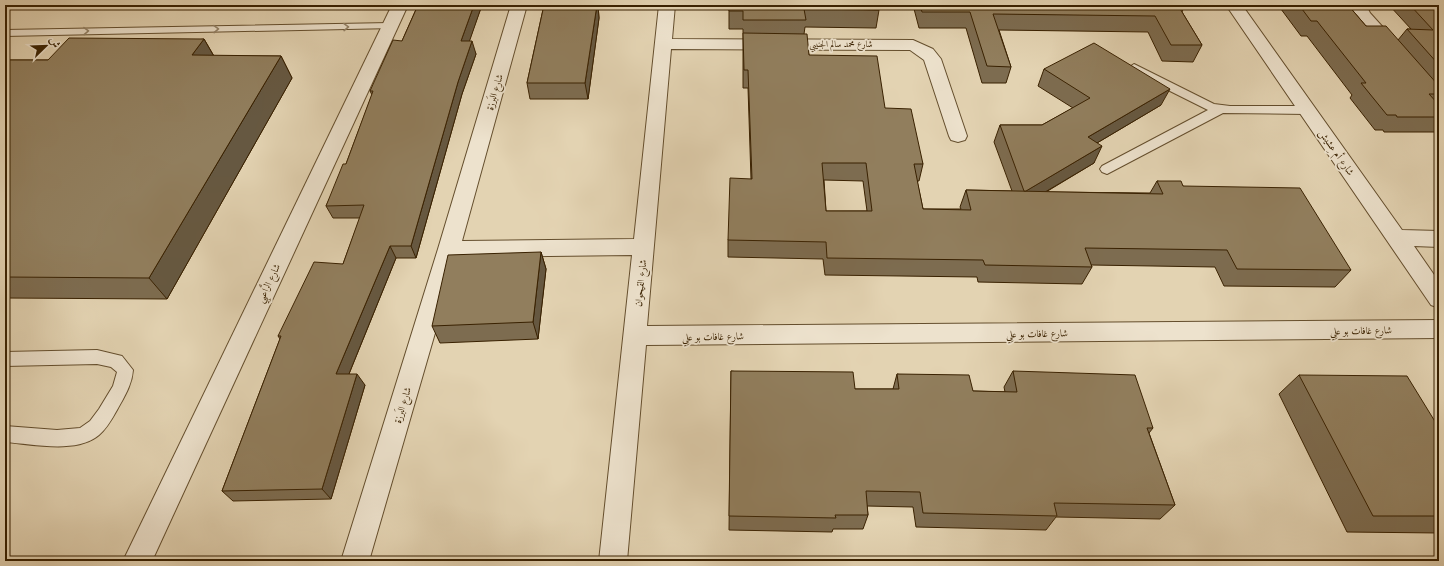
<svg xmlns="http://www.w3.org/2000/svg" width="1444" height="566" font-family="'Libre Caslon Text',Amiri,serif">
<rect width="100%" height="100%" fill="#e3d3b2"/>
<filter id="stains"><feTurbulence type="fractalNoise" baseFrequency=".005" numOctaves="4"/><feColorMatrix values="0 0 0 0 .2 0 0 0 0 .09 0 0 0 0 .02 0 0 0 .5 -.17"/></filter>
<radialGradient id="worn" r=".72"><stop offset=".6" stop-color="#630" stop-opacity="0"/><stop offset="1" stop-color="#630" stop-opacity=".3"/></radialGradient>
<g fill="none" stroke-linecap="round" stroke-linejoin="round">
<defs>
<g id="service">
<path d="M390 23 394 24 396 26 394 28 5 36V30Z"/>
<path d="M1134 64 1214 104 1230 106H1307L1313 110 1307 114 1223 113 1107 174 1102 172 1100 169 1102 166 1208 110 1130 71 1128 68Z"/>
<path d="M97 350 122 356 133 370C132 385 124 397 117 410 112 419 107 428 99 435 77 454 32 444 5 442V426L57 430 80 428 90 421 99 409 113 386 117 372 111 367 97 364 5 366V352Z"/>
</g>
<g id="minor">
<path d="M392 5H408L152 561H123Z"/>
<path d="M511 5H527L462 241 634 239 659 5H675L672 39 913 40 933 49 941 59 967 136 965 140 958 142 951 140 949 136 924 60 910 50 671 49 647 326 1439 320V338L646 345 627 561H599L632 255 457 257 369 561H341L438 249Z"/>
<path d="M1226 5H1242L1402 230 1439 231V247L1414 246 1439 282V308L1431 305Z"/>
<path d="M1350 5H1366L1370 13 1399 45 1401 49 1399 53 1393 54 1387 53 1357 18Z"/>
</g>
</defs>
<use href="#service" stroke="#644e2d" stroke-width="2"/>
<use href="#minor" stroke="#644e2d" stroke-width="2"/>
<use href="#service" fill="#ede2cd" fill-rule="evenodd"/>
<use href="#minor" fill="#ede2cd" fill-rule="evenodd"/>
</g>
<g fill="#7d6c50" stroke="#392101" fill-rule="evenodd">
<path d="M418 5H482L469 41 476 54 462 94 416 258H396L349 374 365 385 331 499 233 501 222 491 280 339 278 336 343 264 360 218H333L326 206 346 164 372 95 370 91 402 41Z"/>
<path d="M544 5H598L599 18 588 99H530L527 83Z"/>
<path d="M729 5 879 10 876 28 805 27 804 34 809 55 885 108 923 164 919 181H917L923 209H961L960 207 966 190 1012 191 994 142 1000 125H1042L1073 108 1038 86 1044 69 1161 105 1097 143 1094 163 1046 192 1150 193 1157 181 1183 186 1351 270 1335 287 1224 286 1215 267 1091 265 1092 267 1082 284 978 282 977 277 825 275 823 259 728 257V240L751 179 748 88H743V29H729ZM824 180 863 181 867 211H826Z"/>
<path d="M913 5H1183L1184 7 1182 12 1202 45 1193 62 1162 61 1148 32 999 30 1011 67 1006 83H982L966 28H919Z"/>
<path d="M1278 5H1348L1366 26 1398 40 1407 29H1411L1389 5H1439V129L1436 132H1384L1383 130H1375L1350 98 1352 95 1307 36H1301Z"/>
<path d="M204 39 214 56H281L292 78 167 299 5 298V60H48Z"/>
<path d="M541 252 546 269 538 339 440 343 432 326Z"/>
<path d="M731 371 855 389H893L897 374 973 391 1005 392 1004 387 1013 371 1153 428 1149 433 1175 505 1160 519 1056 517 1046 530 916 527 913 507 867 506 868 515 863 529H833L832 532 729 530Z"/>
<path d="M1299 375 1439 428V533L1347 532 1279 394Z"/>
</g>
<g fill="#665841" stroke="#392101">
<path d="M474 5H482L465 54 461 41Z"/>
<path d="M597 5H598L599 18 588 99 585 83Z"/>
<path d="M204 39 216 60 192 55Z"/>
<path d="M472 41 476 54 462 94 416 258 411 246 458 82Z"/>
<path d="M281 56 292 78 167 299 149 278Z"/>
<path d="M1170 89 1161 105 1080 153 1088 137Z"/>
<path d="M1102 146 1094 163 1018 208 1024 192Z"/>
<path d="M390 246 396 258 344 386 336 374Z"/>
<path d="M541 252 546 269 538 339 533 322Z"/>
<path d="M357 374 365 385 331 499 322 489Z"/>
</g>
<g fill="#917e5d" stroke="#392101" fill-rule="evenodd">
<path d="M418 5H474L461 41H472L458 82 411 246H390L336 374H357L322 489 222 491 281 336H278L314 262 343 264 364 205 326 206 343 164H346L373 91H370L393 40 402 41Z"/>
<path d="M544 5H597L585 83H527Z"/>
<path d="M729 5H878L879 10 804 9 806 20H743V11H729Z"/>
<path d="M920 5H1183L1184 7H1179L1202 45H1171L1155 16 993 14 1011 67 987 66 970 12H922Z"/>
<path d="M1299 5H1348L1366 26H1386L1439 86V94H1429L1439 105V117H1397L1396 115H1387L1361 83H1366L1317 21H1311Z"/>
<path d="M1410 5H1439V65L1407 29 1433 30Z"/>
<path d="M743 33 807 34 809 55 877 56 885 108 911 109 923 164H914L923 209 971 210 966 190 1163 194 1157 181H1181L1183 186 1300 188 1351 270 1237 269 1227 250 1085 248 1092 267 985 265 983 260 827 258 826 242 728 240 730 178 752 179 748 70H744ZM822 163H866L872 211H826Z"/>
<path d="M69 38 204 39 192 55 281 56 149 278 5 277V60H48Z"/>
<path d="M1094 43 1170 89 1088 137 1102 146 1026 191H1024L1000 125H1042L1090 98 1044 69Z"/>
<path d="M541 252 533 322 432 326 448 255Z"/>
<path d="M731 371 853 372 855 389H899L897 374 969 375 973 391 1017 392 1013 371 1135 375 1153 428H1147L1175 505 1054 503 1057 516 923 513 920 492 866 491 868 515H835L836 518 729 516Z"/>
<path d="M1299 375 1407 376 1439 428V516H1373Z"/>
</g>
<defs><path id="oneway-chevron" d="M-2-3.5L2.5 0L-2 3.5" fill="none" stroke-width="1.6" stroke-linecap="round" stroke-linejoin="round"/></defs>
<g stroke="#938267">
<use href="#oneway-chevron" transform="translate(346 27) rotate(-1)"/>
<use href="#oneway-chevron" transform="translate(216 29) rotate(-1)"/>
<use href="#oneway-chevron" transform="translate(86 31) rotate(-1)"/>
</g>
<g text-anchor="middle" stroke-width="3.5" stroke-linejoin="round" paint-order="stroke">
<g font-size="9" fill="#392101" stroke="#ede2cd">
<text x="841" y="47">شارع محمد سالم الجنيبي</text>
</g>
<g font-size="10" fill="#392101" stroke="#ede2cd">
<text transform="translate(494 92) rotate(-74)" y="4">شارع البَرزة</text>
<text transform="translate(1337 152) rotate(55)" y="4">شارع أم عِشيش</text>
<text transform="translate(268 283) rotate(-65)" y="4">شارع الرَّاعبِي</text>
<text transform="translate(640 283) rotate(-84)" y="4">شارع القيحوان</text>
<text transform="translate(1361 330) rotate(-1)" y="4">شارع غافات بو علِي</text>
<text transform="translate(1037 333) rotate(-1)" y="4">شارع غافات بو علِي</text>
<text transform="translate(713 336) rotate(-1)" y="4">شارع غافات بو علِي</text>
<text transform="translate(402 405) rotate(-73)" y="4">شارع البَرزة</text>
</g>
</g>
<rect width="1444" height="566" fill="none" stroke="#e3d3b2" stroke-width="20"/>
<rect x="6" y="6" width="1432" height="554" fill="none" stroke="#392101" stroke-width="2"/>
<rect x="10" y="10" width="1424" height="546" fill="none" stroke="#392101"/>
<g transform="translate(46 46) rotate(67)" stroke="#ede2cd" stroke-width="3" paint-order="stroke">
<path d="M0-3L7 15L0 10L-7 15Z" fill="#392101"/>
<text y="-6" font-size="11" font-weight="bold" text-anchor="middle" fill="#392101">ش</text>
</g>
<rect width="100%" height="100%" filter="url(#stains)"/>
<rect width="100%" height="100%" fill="url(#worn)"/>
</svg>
